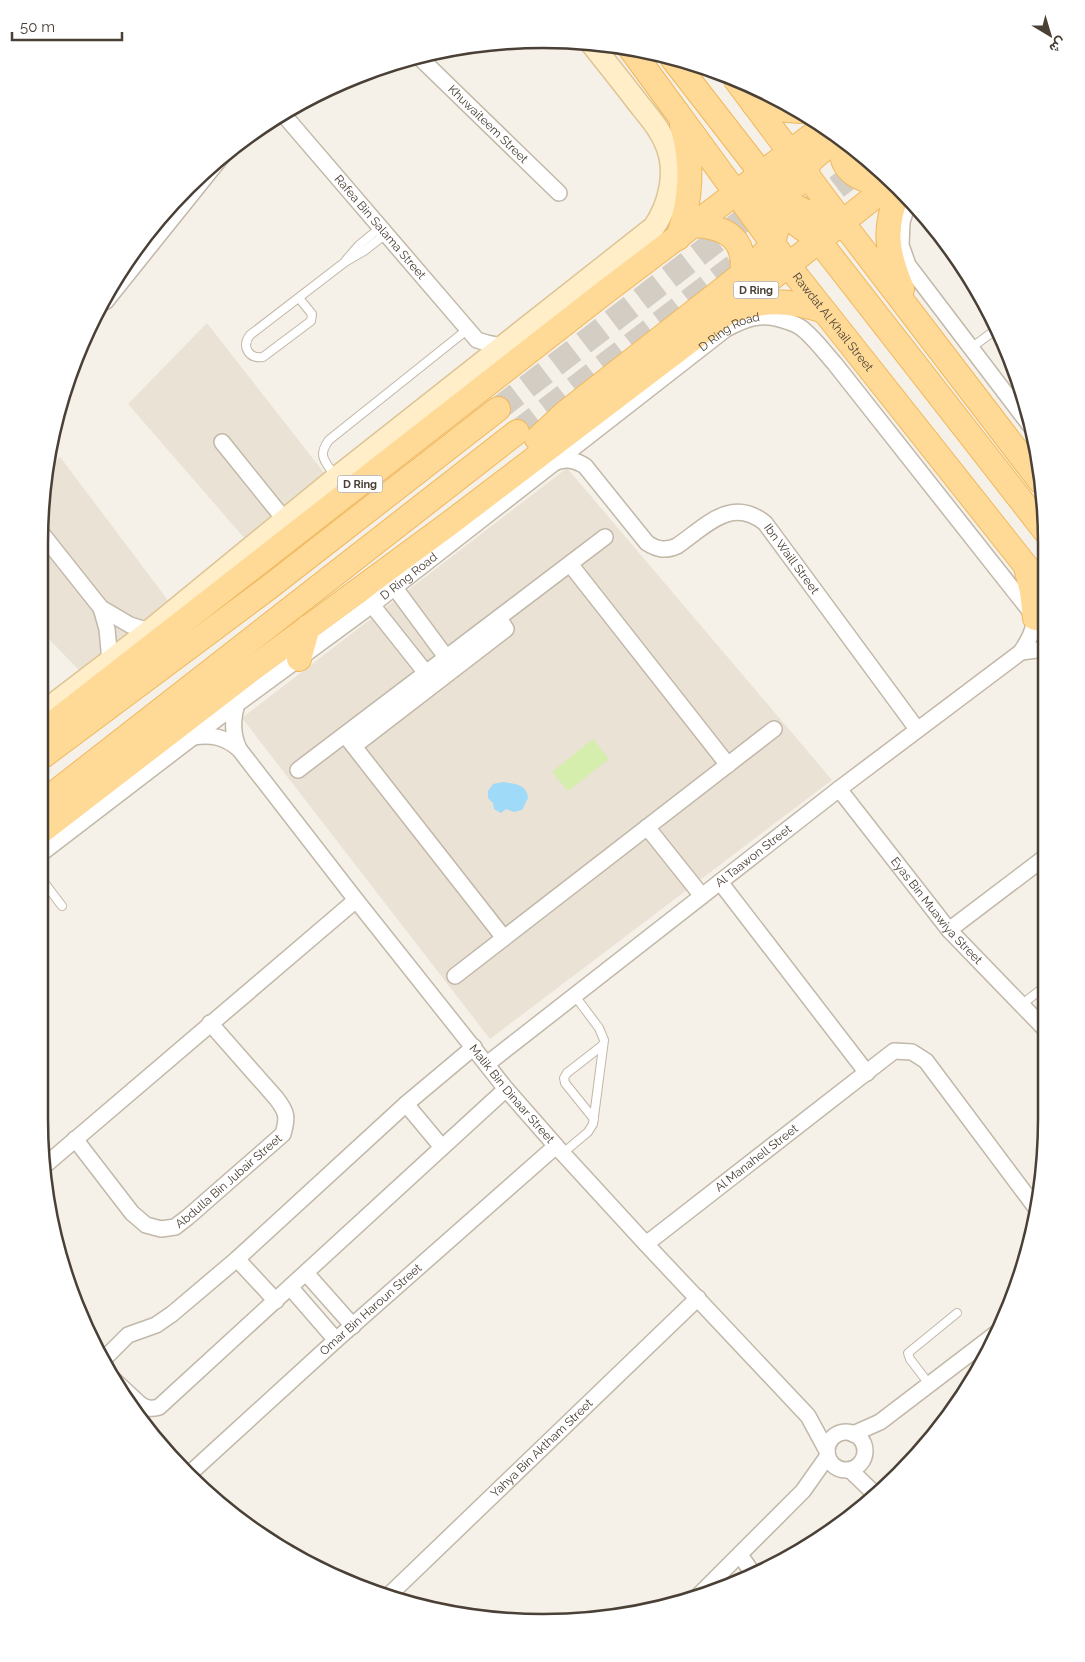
<svg xmlns="http://www.w3.org/2000/svg" width="1085" height="1662" font-family="Raleway,Vazirmatn,sans-serif">
<rect width="100%" height="100%" fill="#f5f0e8"/>
<g fill="#eae2d5">
<path d="M207 323 328 478 246 540 128 404Z"/>
<path d="M60 457 170 603 82 673 43 633V476L44 474Z"/>
<path d="M567 468 832 780 490 1039 242 718Z"/>
</g>
<path fill="#d5edad" d="M593 739 609 759 568 791 552 772Z"/>
<path fill="#9fdaf8" d="M503 782C514 784 527 784 528 798L522 810 514 812 506 809 501 813 494 809 493 803 488 798V791L493 784Z"/>
<g fill="none" stroke-linecap="round" stroke-linejoin="round">
<g stroke="#d3cdc4" stroke-width="24" stroke-dasharray="24 12" stroke-linecap="butt">
<path d="M808 209 871 161"/>
<path d="M498 409 768 201"/>
<path d="M517 432 734 266"/>
</g>
<defs>
<g id="lane">
<path d="M346 260 359 245 381 227"/>
<path d="M299 298 312 314 311 321 263 357C249 359 241 347 250 335L345 262 364 251 387 233"/>
<path d="M971 348 998 328"/>
<path d="M335 476C325 461 317 456 329 440L468 329"/>
<path d="M43 881 62 906"/>
<path d="M1021 1005 1043 988"/>
<path d="M594 1119 565 1083 564 1078 567 1073 603 1045"/>
<path d="M563 1153 588 1132 593 1124 604 1040 599 1028 575 996"/>
<path d="M929 1384 910 1359 908 1353 957 1313"/>
</g>
<g id="street">
<path id="s1" d="M417 55 559 193"/>
<path id="s2" d="M283 114 477 340 487 343 502 346"/>
<path d="M909 200 902 222 901 245 908 265 1032 428"/>
<path d="M101 304 106 301 223 155"/>
<path d="M222 442 284 519"/>
<path id="s3" d="M556 462C567 458 575 460 585 466L647 543C658 550 666 551 677 546 706 526 731 496 765 523L917 729"/>
<path d="M43 535 101 608 130 625 149 631"/>
<path d="M570 564 728 765"/>
<path d="M395 588 446 657"/>
<path d="M372 605 426 673"/>
<path d="M101 608 107 629 110 661"/>
<path d="M1021 652 1045 649"/>
<path d="M237 704C232 720 232 734 239 749"/>
<path d="M345 735 504 938"/>
<path id="s4" d="M193 737C212 734 225 737 239 749L356 900 506 1089 556 1146 646 1244 808 1416 827 1451"/>
<path d="M354 746 506 629 499 618"/>
<path d="M298 770 605 537"/>
<path id="s5" d="M839 789 949 930 1043 1027"/>
<path d="M647 827 702 896"/>
<path id="s6" d="M43 852 218 718 372 605 726 329C748 317 764 312 789 322 792 323 797 325 800 327 812 335 825 353 835 364L1045 630"/>
<path d="M720 882 867 1073"/>
<path d="M949 930 1044 858"/>
<path d="M455 976 774 729"/>
<path id="s7" d="M487 1064 839 789 1021 652C1028 641 1034 631 1035 618"/>
<path d="M406 1104 441 1146"/>
<path id="s8" d="M75 1139 132 1213 146 1225 161 1229 175 1227 188 1217 283 1134C288 1117 287 1112 276 1098L210 1023"/>
<path d="M43 1167 356 900"/>
<path id="s9" d="M646 1244 894 1051 912 1052 926 1061 1036 1208"/>
<path d="M237 1259 276 1301"/>
<path d="M306 1273 353 1326"/>
<path d="M290 1287 336 1340"/>
<path d="M104 1359 128 1335 156 1325 172 1314 237 1259 406 1104 474 1047"/>
<path d="M113 1379 141 1405C148 1409 152 1409 159 1407 275 1301 390 1194 506 1089"/>
<circle cx="846" cy="1451" r="19"/>
<path d="M853 1434 880 1422 998 1332"/>
<path d="M850 1470 874 1493"/>
<path id="s10" d="M187 1476 336 1340 556 1146"/>
<path d="M740 1555 754 1575"/>
<path id="s11" d="M386 1598 698 1298"/>
<path d="M696 1598 803 1491 827 1457"/>
</g>
<path id="secondary" d="M43 712 149 631 337 477 654 227C669 205 677 173 667 147 661 130 649 117 638 103 622 82 606 62 590 42"/>
<g id="primary">
<path id="s12" d="M630 48 798 278 1045 590"/>
<path d="M672 58 769 183C793 211 807 213 842 222"/>
<path d="M736 80 842 222 1040 481"/>
<path d="M754 104 776 109 801 111"/>
<path d="M843 141C836 173 864 182 889 185"/>
<path d="M798 184 811 160 838 137"/>
<path d="M899 189C883 228 886 251 902 289"/>
<path d="M737 193C767 205 794 220 819 241L1045 531"/>
<path d="M695 225C728 227 747 240 742 275"/>
<path d="M678 238C691 201 694 164 682 125"/>
<path d="M735 310C764 298 794 301 824 311"/>
<path d="M537 439 565 413 754 265 773 243 784 200 790 152"/>
<path d="M1027 571 1032 591 1035 618"/>
<path d="M299 659 308 627"/>
<path d="M43 731 605 292 823 127"/>
<path d="M43 756 268 588 498 409"/>
<path d="M43 802 517 432"/>
<path d="M43 830 256 666 450 523 754 292 892 183"/>
</g>
</defs>
<use href="#lane" stroke="#c2b8a9" stroke-width="10"/>
<use href="#street" stroke="#c2b8a9" stroke-width="18"/>
<use href="#secondary" stroke="#ddc595" stroke-width="24"/>
<use href="#primary" stroke="#f0b85c" stroke-width="26"/>
<use href="#lane" stroke="#fff" stroke-width="8"/>
<use href="#street" stroke="#fff" stroke-width="15"/>
<use href="#secondary" stroke="#ffeec8" stroke-width="21"/>
<use href="#primary" stroke="#ffda97" stroke-width="24"/>
</g>
<g text-anchor="middle" stroke-width="4.5" stroke-linejoin="round" paint-order="stroke">
<g fill="#fff" stroke="#807972" stroke-width="1">
<rect x="733.5" y="281.5" width="45" height="17" rx="4"/>
<rect x="337.5" y="475.5" width="45" height="17" rx="4"/>
</g>
<g font-size="11" font-weight="bold" fill="#4a4036">
<text x="756" y="294">D Ring</text>
<text x="360" y="488">D Ring</text>
</g>
<g font-size="12" fill="#4a4036" stroke="#fff">
<text dy="4" stroke="none"><textPath href="#s1" startOffset="99">Khuwaiteem Street</textPath></text>
<text dy="4" stroke="none"><textPath href="#s2" startOffset="149">Rafea Bin Salama Street</textPath></text>
<text dy="4" stroke="none"><textPath href="#s12" startOffset="341">Rawdat Al Khail Street</textPath></text>
<text dy="4" stroke="none"><textPath href="#s6" startOffset="862">D Ring Road</textPath></text>
<text dy="4" stroke="none"><textPath href="#s3" startOffset="306">Ibn Waill Street</textPath></text>
<text dy="4" stroke="none"><textPath href="#s6" startOffset="458">D Ring Road</textPath></text>
<text dy="4" stroke="none"><textPath href="#s7" startOffset="338">Al Taawon Street</textPath></text>
<text dy="4" stroke="none"><textPath href="#s5" startOffset="156">Eyas Bin Muawiya Street</textPath></text>
<text dy="4" stroke="none"><textPath href="#s4" startOffset="489">Malik Bin Dinaar Street</textPath></text>
<text dy="4" stroke="none"><textPath href="#s9" startOffset="140">Al Manahell Street</textPath></text>
<text dy="4" stroke="none"><textPath href="#s8" startOffset="212">Abdulla Bin Jubair Street</textPath></text>
<text dy="4" stroke="none"><textPath href="#s10" startOffset="248">Omar Bin Haroun Street</textPath></text>
<text dy="4" stroke="none"><textPath href="#s11" startOffset="216">Yahya Bin Aktham Street</textPath></text>
</g>
</g>
<path d="M0 0H1085V1662H0ZM543 48H543A495 495 0 0 1 1038 543V1119A495 495 0 0 1 543 1614H543A495 495 0 0 1 48 1119V543A495 495 0 0 1 543 48Z" fill="#fff" fill-rule="evenodd"/>
<path fill="none" stroke="#4a4036" stroke-width="2.5" d="M543 48H543A495 495 0 0 1 1038 543V1119A495 495 0 0 1 543 1614H543A495 495 0 0 1 48 1119V543A495 495 0 0 1 543 48Z"/>
<g transform="translate(1050 35) rotate(142)" stroke="#ffffff" stroke-width="4" paint-order="stroke">
<path d="M0-4L9 19L0 12L-9 19Z" fill="#4a4036"/>
<text y="-8" font-size="14" font-weight="bold" text-anchor="middle" fill="#4a4036">ش</text>
</g>
<path d="M12 32v8h110v-8" fill="none" stroke="#4a4036" stroke-width="2.5"/>
<text x="20" y="32" font-size="15" fill="#4a4036" stroke="#ffffff" stroke-width="4" paint-order="stroke">50 m</text>
</svg>
